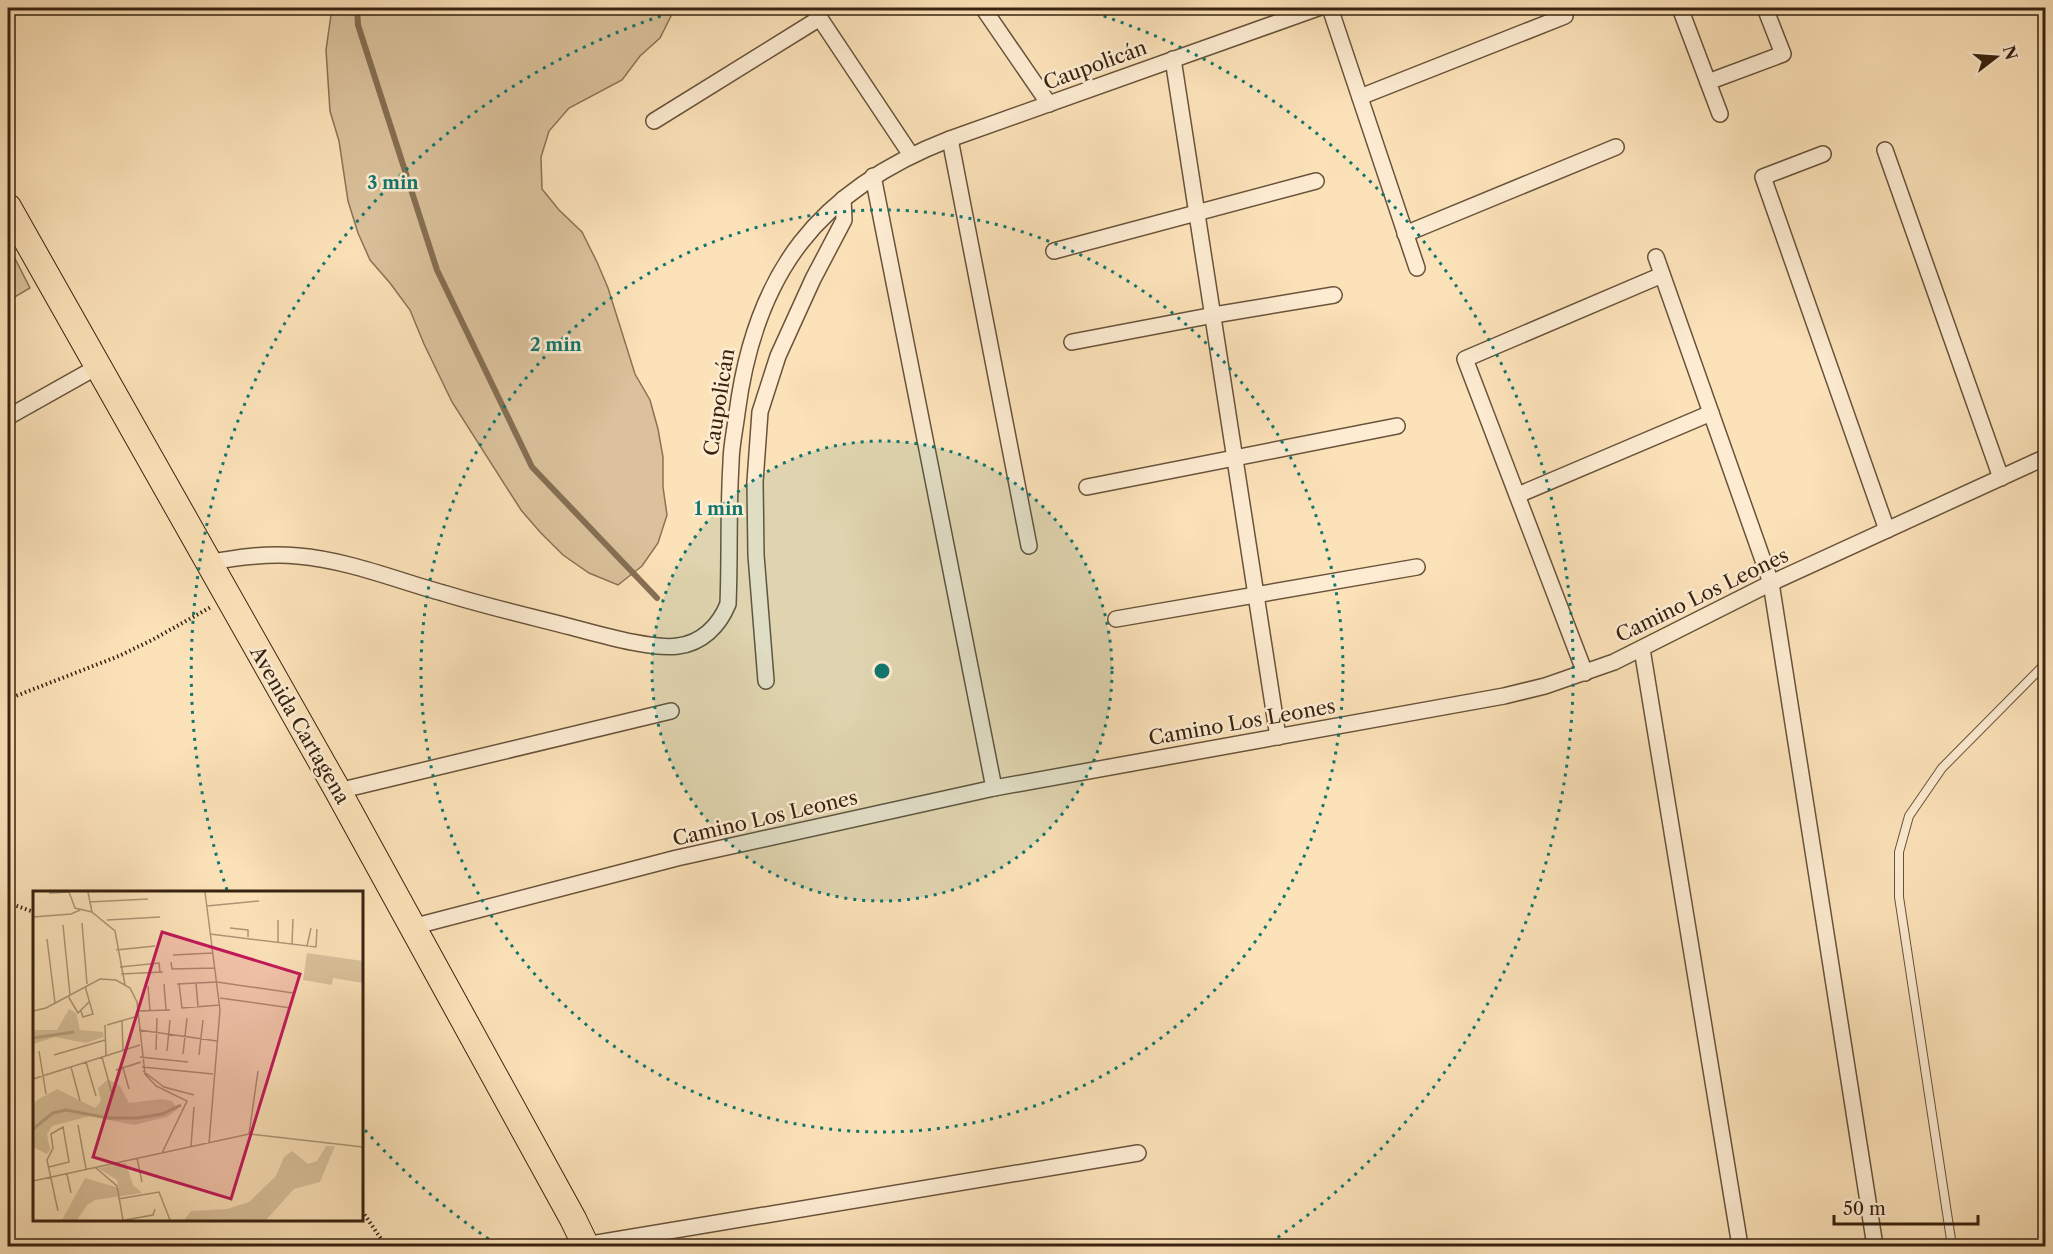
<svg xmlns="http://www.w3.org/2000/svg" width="2053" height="1254" font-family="'Libre Caslon Text',serif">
<rect width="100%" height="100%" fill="#fce2b9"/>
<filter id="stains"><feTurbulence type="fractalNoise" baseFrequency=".00333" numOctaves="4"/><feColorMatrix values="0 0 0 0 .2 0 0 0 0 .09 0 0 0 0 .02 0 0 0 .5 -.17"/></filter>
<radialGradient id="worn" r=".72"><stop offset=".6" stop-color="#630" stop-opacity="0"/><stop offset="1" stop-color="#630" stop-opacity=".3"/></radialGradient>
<g fill="#dbc29c" stroke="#8a7256" stroke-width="1.5">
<path d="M332 8H675L660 38 640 56 622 80 569 108 549 131 541 157 542 189 559 210 582 232 597 262 608 288 635 374 650 400 658 429 663 457V487L667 515 658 543 642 566 618 585 589 573 563 555 540 532 521 510 452 402 424 344 410 310 390 283 370 260 358 233 348 201 339 141 330 111 326 50Z"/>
<path d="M8 245 30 288 8 301Z"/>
</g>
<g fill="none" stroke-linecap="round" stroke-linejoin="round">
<path stroke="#856f53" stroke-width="6" d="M357 8 358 25 437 270 532 467 657 598"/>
<defs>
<path id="service" d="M1952 1246 1899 897V852L1909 816 1942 768 2046 663"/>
<g id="minor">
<path d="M813 8 911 155"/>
<path d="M983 8 1049 104"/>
<path d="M1330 8 1417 268"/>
<path d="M1680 8 1720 114"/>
<path d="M1173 59 1278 737"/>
<path d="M1708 82 1783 54 1765 8"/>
<path d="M1360 97 1565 16"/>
<path d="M654 121 820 18"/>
<path d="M950 139 1029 546"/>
<path d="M1885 150 2001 478"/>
<path d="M1823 154 1763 177 1887 530"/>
<path d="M873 176 994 788"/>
<path d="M1405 234 1616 147"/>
<path d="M1054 251 1316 181"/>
<path d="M1656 257 1771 583 1875 1246"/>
<path d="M1072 342 1214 315 1334 295"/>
<path d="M8 417 97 367"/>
<path d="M1087 487 1397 426"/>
<path d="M1518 495 1711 413"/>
<path d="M207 563C238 557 267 553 298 556 347 560 396 580 443 593 485 606 528 616 571 627 598 634 652 650 678 646 702 643 719 626 728 604 730 557 728 510 731 463 731 446 735 430 737 413 755 273 818 190 950 139L1318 8"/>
<path d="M1116 619 1417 567"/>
<path d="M1642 649 1740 1246"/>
<path d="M1585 673 1465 359 1662 275"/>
<path d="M766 681 756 555 755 482 760 412 778 356 813 279 844 220 843 199"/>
<path d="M338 791 671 711"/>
<path d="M412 927 677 858 994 788 1504 696 1545 686 1614 662 1771 583 2046 457"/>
<path d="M585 1245 1138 1153"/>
</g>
<path id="primary" d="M8 207 338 791 573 1219 586 1246"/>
</defs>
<use href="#service" stroke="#69533a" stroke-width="10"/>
<use href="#minor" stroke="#69533a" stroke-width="18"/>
<use href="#primary" stroke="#382310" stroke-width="28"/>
<g stroke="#382310" stroke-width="4" stroke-dasharray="1.5 3" stroke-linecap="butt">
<path d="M8 699 119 656 152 640 211 607"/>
<path d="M8 903 34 912"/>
<path d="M362 1211 386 1246"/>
</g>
<use href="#service" stroke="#fdecd2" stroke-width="8"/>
<use href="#minor" stroke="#fdecd2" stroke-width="15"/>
<use href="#primary" stroke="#fce2b9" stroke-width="26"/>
</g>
<circle cx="882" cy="671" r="230" fill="#0f766e" fill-opacity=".12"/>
<g fill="none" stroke="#0f766e" stroke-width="3" stroke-dasharray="3 6">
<circle cx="882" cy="671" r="230"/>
<circle cx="882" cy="671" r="461"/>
<path d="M496 1244A691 691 0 0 1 364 1129M227 890A691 691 0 0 1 686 8M1078 8A691 691 0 0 1 1268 1244"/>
</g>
<g text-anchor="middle" stroke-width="5" stroke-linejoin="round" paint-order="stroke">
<g font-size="20" fill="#382310" stroke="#fdecd2">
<text transform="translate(1095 65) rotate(-20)" y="7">Caupolicán</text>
<text transform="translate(719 402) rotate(-81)" y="7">Caupolicán</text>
<text transform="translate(1702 595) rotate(-26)" y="7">Camino Los Leones</text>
<text transform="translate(1242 722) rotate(-10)" y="7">Camino Los Leones</text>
<text transform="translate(300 725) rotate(60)" y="7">Avenida Cartagena</text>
<text transform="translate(765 818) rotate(-13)" y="7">Camino Los Leones</text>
</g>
</g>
<g transform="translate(33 891)">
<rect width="330" height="330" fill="#fce2b9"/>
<path d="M274 62 330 70V92L300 87 299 94 270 89ZM36 118 43 122 47 139 70 141 71 146 53 152 22 146 0 153V139H24ZM75 188 87 195 96 212 129 208 139 210 145 218 134 226 101 234 57 225 19 235 14 243 17 259 14 263 0 256V213L4 209 24 198 62 217 68 210 65 197ZM293 255H302L287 291 261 298 233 329H151L158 320 194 318 216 311 243 285 251 266 259 260 275 273 284 270ZM93 272 100 294 109 302 62 309 54 314 44 329H29L52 287 86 297 84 289 65 277Z" fill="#dbc29c"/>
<path fill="none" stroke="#b9a180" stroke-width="3" d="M0 147 41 141M0 238 20 222 33 219 75 227H105L129 223 148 214"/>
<path fill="none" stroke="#ae9675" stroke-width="1.5" d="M55 1 59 21 82 40 92 94M172 1 187 119 176 252M16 2 36 1 42 17 59 21M56 11 115 8M174 15 226 10M0 26 38 23 47 19M74 29 127 26M49 32 54 93M30 34 37 104M197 37 215 39V46M177 43 283 56 284 38M14 48 22 112M245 51V29M259 53 260 28M274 55 278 37M83 59 122 55M140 64 180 62M138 71 139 78 182 77M87 76 126 72 127 81M88 83 130 81M163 92 165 116M131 93 133 119M144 93 184 91 260 102M146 93 149 117 187 114M115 95 117 120M35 105 45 122 56 111M187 107 258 117M0 120 13 117 67 88 83 89 97 97 104 111 112 183 123 195 154 210 129 262M48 120 50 126 60 123 52 95M105 120 137 119M89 130 90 159M72 134 73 165M74 134 105 125M106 139 184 150M123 159 124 127M6 160 13 203M134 160 137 129M150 163 154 127M21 164 72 149M166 164 170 129M69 166 79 203M107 166 155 171M53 171 63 205M38 176 47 210M109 176 180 183M90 177 96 198M83 179 108 171M110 180 131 196 161 204M0 188 107 154M45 234 53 278M216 243 225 180M158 255 161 216M104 267 109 291M16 276 36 271 30 236 18 243 20 257 14 269 25 320M63 277 84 295 90 329M34 283 38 302M0 290 216 243 330 256M85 308 126 301 137 329M92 329 120 324 122 318"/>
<path fill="#c2185b" fill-opacity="0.15" stroke="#c2185b" stroke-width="3" d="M129 41 267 83 198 308 60 266Z"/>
<rect width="330" height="330" fill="none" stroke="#382310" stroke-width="3"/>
</g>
<circle cx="882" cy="671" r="9" fill="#0f766e" stroke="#fdecd2" stroke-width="3"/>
<g font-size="18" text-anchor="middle" font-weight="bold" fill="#0f766e" stroke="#fdecd2" stroke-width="5" stroke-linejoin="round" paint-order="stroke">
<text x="393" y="189">3 min</text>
<text x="556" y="351">2 min</text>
<text x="719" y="515">1 min</text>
</g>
<rect width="2053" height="1254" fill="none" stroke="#fce2b9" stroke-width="30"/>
<rect x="9" y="9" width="2035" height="1236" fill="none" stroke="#382310" stroke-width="3"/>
<rect x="15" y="15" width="2023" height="1224" fill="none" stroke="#382310" stroke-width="1.5"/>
<g transform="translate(1996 57) rotate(73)" stroke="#fdecd2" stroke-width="4.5" paint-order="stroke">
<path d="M0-4.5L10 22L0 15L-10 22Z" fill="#382310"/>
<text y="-9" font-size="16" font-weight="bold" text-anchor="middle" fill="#382310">N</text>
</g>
<path d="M1834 1215v9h144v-9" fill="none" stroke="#382310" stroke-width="3"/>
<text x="1843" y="1215" font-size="18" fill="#382310" stroke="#fdecd2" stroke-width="4.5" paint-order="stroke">50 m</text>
<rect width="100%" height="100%" filter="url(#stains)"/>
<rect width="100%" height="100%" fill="url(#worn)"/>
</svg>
